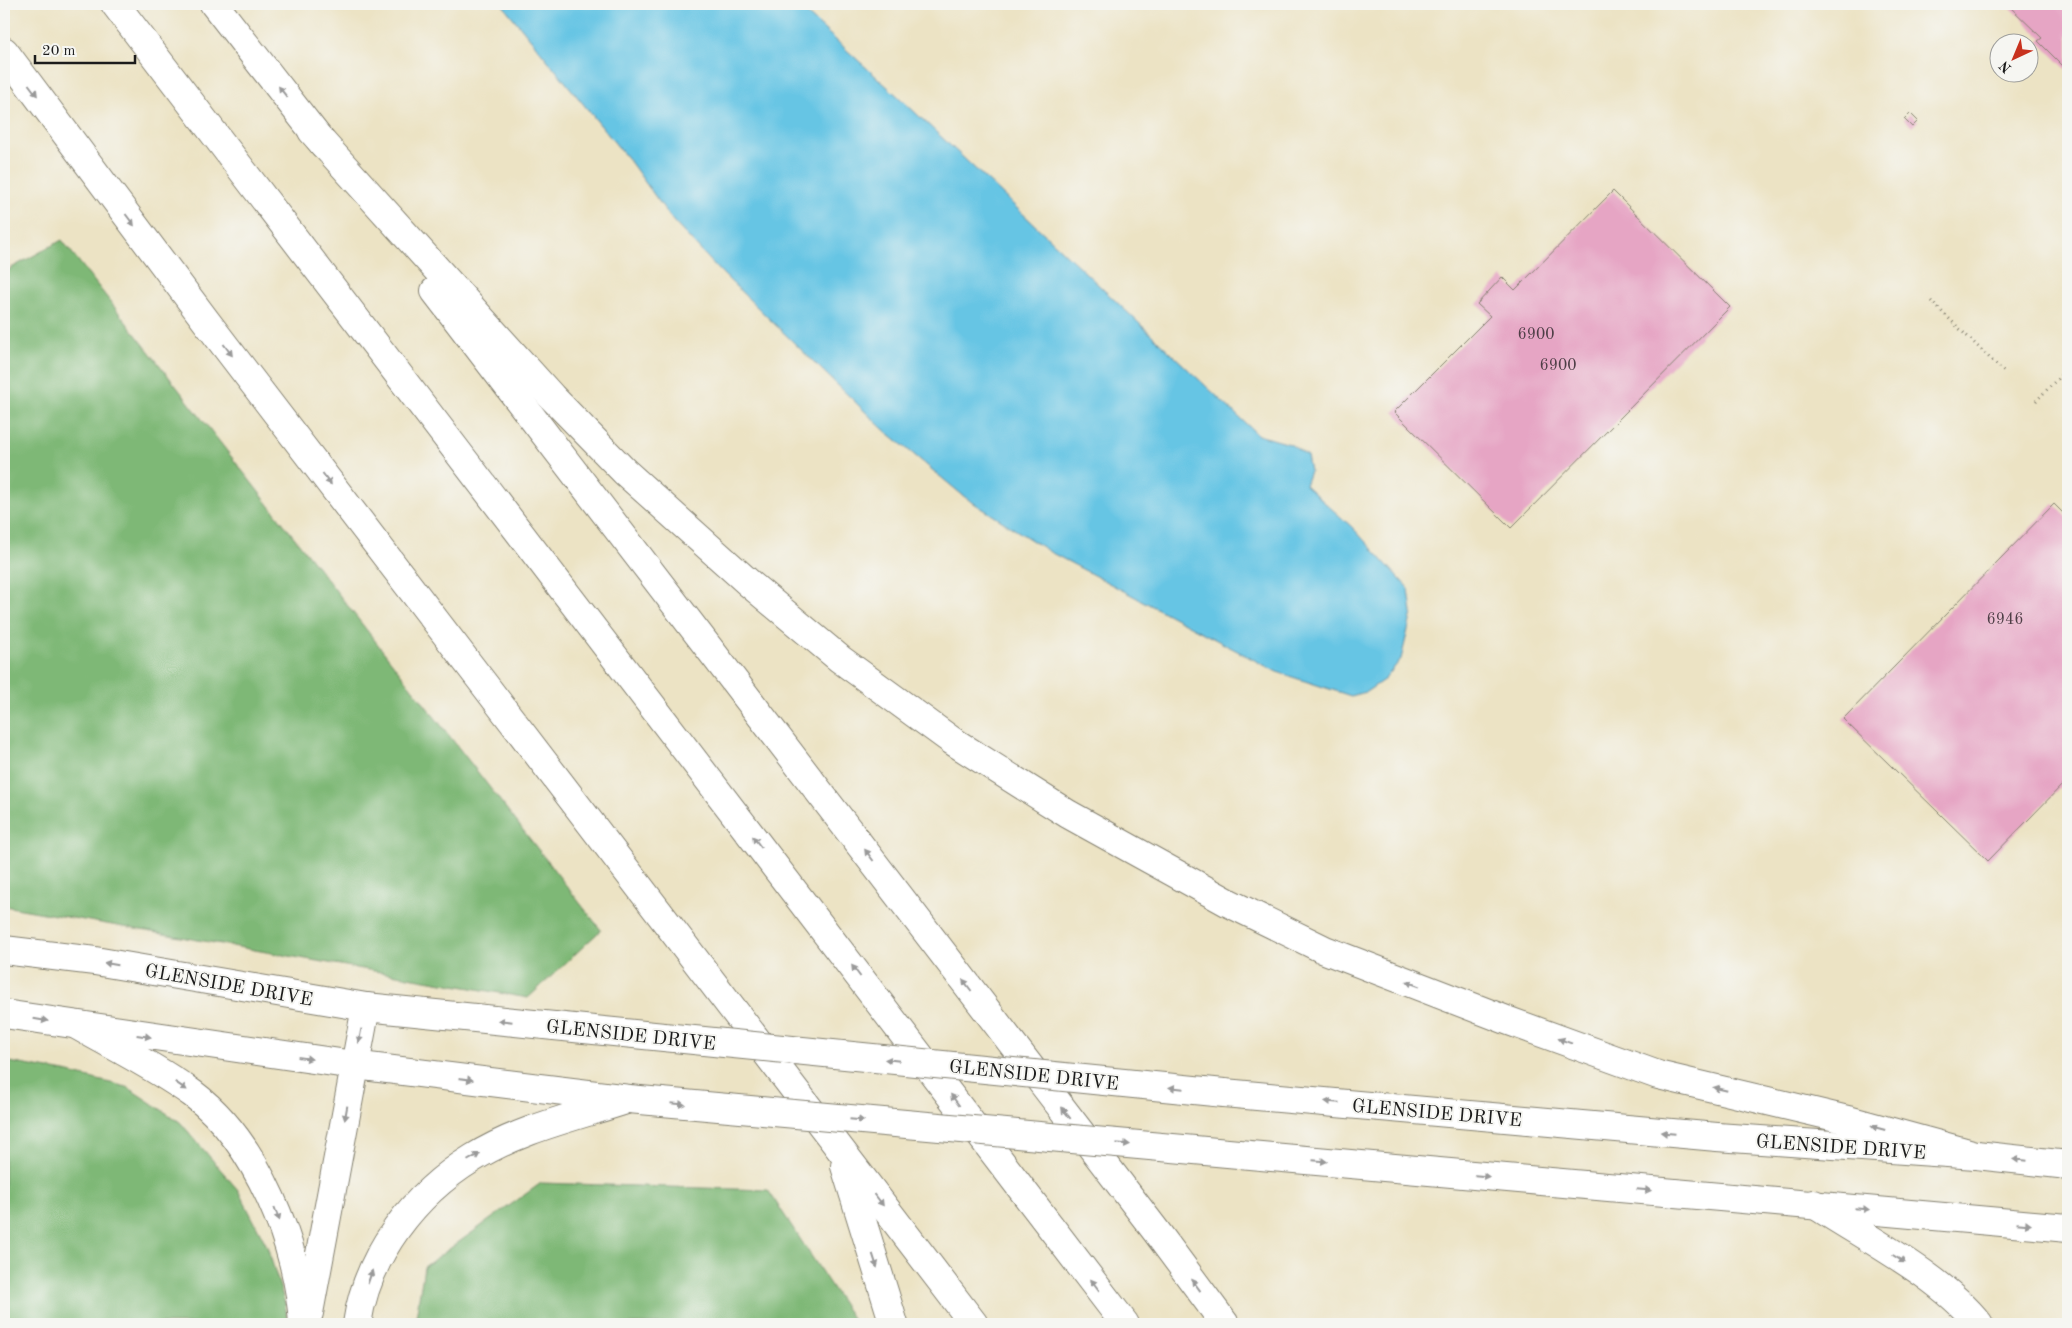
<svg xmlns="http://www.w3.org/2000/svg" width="2072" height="1328" font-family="'Old Standard TT',serif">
<rect width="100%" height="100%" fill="#f6f6f2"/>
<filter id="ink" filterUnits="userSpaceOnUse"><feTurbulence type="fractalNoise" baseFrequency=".02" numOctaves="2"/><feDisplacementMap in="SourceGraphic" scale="10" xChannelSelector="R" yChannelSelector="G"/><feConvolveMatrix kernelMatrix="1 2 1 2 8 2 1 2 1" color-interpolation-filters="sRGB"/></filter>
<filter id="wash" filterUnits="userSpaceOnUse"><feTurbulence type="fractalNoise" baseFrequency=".0096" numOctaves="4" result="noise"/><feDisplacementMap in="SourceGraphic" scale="20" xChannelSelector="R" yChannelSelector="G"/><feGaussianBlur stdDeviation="1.12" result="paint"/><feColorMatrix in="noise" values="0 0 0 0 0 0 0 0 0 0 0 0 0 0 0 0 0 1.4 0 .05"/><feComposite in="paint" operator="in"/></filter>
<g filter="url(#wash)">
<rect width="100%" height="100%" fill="#ece3c4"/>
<g fill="#7eb876" stroke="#4d6a49">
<path d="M62 240 601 930 528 998 4 906V272Z"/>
<path d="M4 1061 65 1072 127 1087 180 1122 238 1190 267 1246 285 1303 288 1324H4Z"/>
<path d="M541 1183 768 1190 856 1324H415L424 1267Z"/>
</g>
<path fill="#66c5e4" stroke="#417080" d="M502 4H796L902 100 1258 435 1290 444 1307 456 1310 471 1305 485 1352 527 1409 589 1412 613 1401 659 1385 679 1366 692 1351 696 1277 672 1050 552 966 498 882 428 724 275 673 221 632 164Z"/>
<g id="blocks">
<g fill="#e6a5c4">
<path d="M2007 4H2068V71L2038 41 2042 38Z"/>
<path d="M1910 113 1918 121 1912 127 1904 119Z"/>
<path d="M1613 191 1730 307 1511 528 1394 412 1490 316 1477 304 1502 277 1515 290Z"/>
<path d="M2054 504 2068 518V779L1988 861 1843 719Z"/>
</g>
</g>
</g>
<g filter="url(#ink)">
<use href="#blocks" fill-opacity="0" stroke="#848070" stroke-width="1"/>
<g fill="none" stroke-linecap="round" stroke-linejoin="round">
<defs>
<g id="primary">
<path d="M4 950 95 961 366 1007 554 1026"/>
<path d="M4 1014 354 1065 629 1099"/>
<path d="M1224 1093 1717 1137 1976 1155 2068 1165"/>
<path d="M1272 1157 2068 1228"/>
</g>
<g id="motorway">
<path d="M115 4 1125 1324"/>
<path d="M214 4 324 145"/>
<path d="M4 51 206 321 974 1324"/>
<path d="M312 131 552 397 625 472 750 584 840 659 951 740 1068 814 1229 903 1325 950 1509 1021 1658 1075 1848 1120 1976 1155"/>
<path d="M435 291 1156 1231 1225 1324"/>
<path d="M78 1026C117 1048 157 1068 193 1094 257 1142 299 1246 303 1324"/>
<path d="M2064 1164 2068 1167"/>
<path d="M845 1166 894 1324"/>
<path d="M1814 1204C1867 1239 1940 1275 1979 1324"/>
<path d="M309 1313 366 1007"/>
<path d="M357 1324C367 1255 414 1194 473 1158 519 1129 578 1116 629 1099"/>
</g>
</defs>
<use href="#primary" stroke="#848070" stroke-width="30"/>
<use href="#motorway" stroke="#848070" stroke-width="30"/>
<g stroke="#848070" stroke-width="3" stroke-dasharray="1 4" stroke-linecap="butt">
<path d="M1931 301 2006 374"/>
<path d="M2036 401 2068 368"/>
</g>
<use href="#primary" stroke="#fff" stroke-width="28"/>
<use href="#motorway" stroke="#fff" stroke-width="28"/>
<defs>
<g id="primary-bridge">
<path d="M554 1026 1224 1093"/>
<path d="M629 1099 1272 1157"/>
</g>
</defs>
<use href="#primary-bridge" stroke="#848070" stroke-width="30" stroke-linecap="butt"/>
<use href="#primary-bridge" stroke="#fff" stroke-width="28"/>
</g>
<defs><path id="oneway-solid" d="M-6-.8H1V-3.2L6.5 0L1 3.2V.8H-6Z" transform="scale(1.25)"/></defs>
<g fill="#999">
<use href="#oneway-solid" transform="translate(33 90) rotate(53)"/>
<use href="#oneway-solid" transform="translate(283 92) rotate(-128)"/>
<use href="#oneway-solid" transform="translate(130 220) rotate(53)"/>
<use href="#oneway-solid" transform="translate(228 350) rotate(53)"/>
<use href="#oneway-solid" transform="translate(327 479) rotate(53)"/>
<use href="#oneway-solid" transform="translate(757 842) rotate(-127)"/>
<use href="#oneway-solid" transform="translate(869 855) rotate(-127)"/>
<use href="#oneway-solid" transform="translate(111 964) rotate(-170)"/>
<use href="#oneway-solid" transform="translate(856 971) rotate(-127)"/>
<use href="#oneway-solid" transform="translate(1413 984) rotate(-159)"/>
<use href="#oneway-solid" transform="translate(967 985) rotate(-127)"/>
<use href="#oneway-solid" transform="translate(41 1020) rotate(9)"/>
<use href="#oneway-solid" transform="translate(505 1021) rotate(-174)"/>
<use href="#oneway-solid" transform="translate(144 1036) rotate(8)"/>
<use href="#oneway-solid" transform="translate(360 1036) rotate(101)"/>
<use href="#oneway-solid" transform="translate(1565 1041) rotate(-160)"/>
<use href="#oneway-solid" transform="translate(305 1058) rotate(8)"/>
<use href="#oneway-solid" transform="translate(892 1060) rotate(-174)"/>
<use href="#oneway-solid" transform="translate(466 1079) rotate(8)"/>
<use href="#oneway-solid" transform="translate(181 1086) rotate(34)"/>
<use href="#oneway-solid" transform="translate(1176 1088) rotate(-174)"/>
<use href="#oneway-solid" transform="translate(1720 1089) rotate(-167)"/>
<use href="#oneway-solid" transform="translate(955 1100) rotate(-127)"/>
<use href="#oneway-solid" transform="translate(1332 1102) rotate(-175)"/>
<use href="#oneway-solid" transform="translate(678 1104) rotate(5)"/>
<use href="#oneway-solid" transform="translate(346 1113) rotate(100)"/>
<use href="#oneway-solid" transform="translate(1066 1113) rotate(-128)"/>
<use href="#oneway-solid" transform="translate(857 1120) rotate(5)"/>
<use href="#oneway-solid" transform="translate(1878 1128) rotate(-165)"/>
<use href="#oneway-solid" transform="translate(1668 1133) rotate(-175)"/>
<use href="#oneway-solid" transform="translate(1123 1144) rotate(5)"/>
<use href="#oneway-solid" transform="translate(474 1157) rotate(-30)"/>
<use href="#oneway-solid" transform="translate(2020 1160) rotate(-174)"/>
<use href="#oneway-solid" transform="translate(1320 1161) rotate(5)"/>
<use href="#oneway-solid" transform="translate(1482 1176) rotate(5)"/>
<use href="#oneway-solid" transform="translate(1644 1190) rotate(5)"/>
<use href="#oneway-solid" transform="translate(879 1200) rotate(53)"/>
<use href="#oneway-solid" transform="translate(1862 1209) rotate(5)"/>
<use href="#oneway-solid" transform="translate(277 1214) rotate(69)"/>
<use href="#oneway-solid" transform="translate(2024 1224) rotate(5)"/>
<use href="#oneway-solid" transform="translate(1899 1259) rotate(32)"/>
<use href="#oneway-solid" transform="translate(875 1261) rotate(72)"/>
<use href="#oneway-solid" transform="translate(370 1277) rotate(-71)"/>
<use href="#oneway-solid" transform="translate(1095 1285) rotate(-127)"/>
<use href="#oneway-solid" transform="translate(1196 1285) rotate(-126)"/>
</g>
</g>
<g text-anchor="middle" stroke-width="4" stroke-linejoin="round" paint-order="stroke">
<g font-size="16" fill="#4e3e46">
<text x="1536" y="339">6900</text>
<text x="1558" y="370">6900</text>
<text x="2005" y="624">6946</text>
</g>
<g font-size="19" fill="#1c1c1c" stroke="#f6f6f2">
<text transform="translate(229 984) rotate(10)" y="7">GLENSIDE DRIVE</text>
<text transform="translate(631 1034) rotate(6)" y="7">GLENSIDE DRIVE</text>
<text transform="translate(1034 1074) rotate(6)" y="7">GLENSIDE DRIVE</text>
<text transform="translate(1437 1112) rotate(5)" y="7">GLENSIDE DRIVE</text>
<text transform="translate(1841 1146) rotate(4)" y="7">GLENSIDE DRIVE</text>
</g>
</g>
<rect width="2072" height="1328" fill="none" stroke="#f6f6f2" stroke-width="20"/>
<g transform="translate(2014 58) rotate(224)"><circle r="24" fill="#f6f6f2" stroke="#9f9f9c"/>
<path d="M0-4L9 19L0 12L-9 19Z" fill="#c8321e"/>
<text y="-8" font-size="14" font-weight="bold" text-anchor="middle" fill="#1c1c1c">N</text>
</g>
<path d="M35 55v8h100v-8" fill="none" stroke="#1c1c1c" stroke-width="2.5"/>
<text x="42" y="55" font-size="15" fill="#1c1c1c" stroke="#f6f6f2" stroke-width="4" paint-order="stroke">20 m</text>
</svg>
